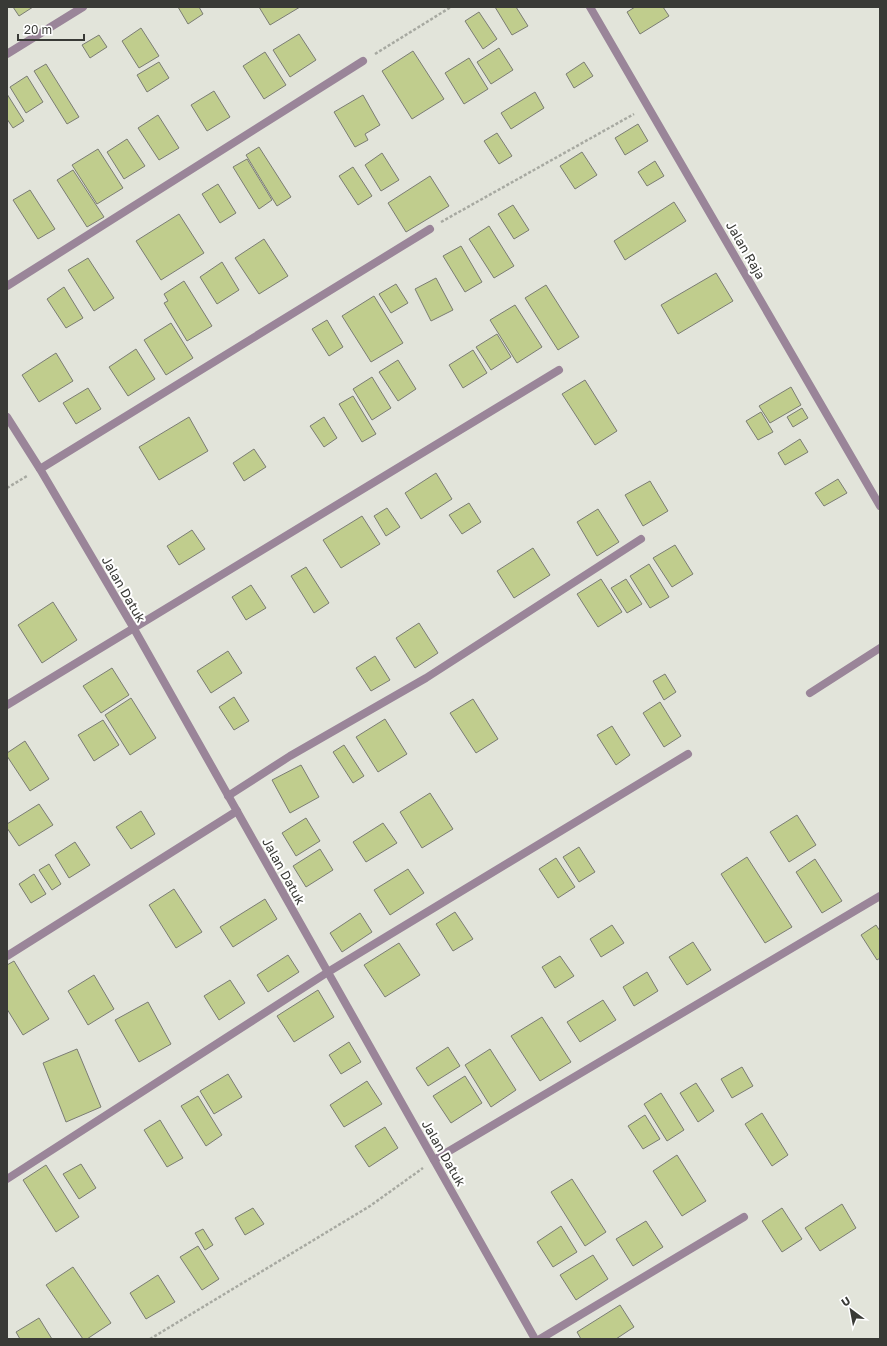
<svg xmlns="http://www.w3.org/2000/svg" width="887" height="1346" font-family="'Golos Text',sans-serif">
<rect width="100%" height="100%" fill="#e2e4da"/>
<g fill="#c0cd8d" stroke="#7b7d74">
<path d="M13 7H33L19 16Z"/>
<path d="M178 7H199L203 14 188 24Z"/>
<path d="M259 7H300L270 25Z"/>
<path d="M495 7H516L528 26 512 35Z"/>
<path d="M635 7H663L669 16 640 34 627 12Z"/>
<path d="M479 12 497 39 483 49 465 21Z"/>
<path d="M141 28 159 56 139 68 122 41Z"/>
<path d="M299 34 316 60 290 77 273 50Z"/>
<path d="M99 35 107 47 90 58 82 45Z"/>
<path d="M499 48 513 70 491 84 477 62Z"/>
<path d="M413 51 444 99 412 119 382 71Z"/>
<path d="M265 52 286 85 264 99 243 66Z"/>
<path d="M469 58 488 89 464 104 445 73Z"/>
<path d="M159 62 169 78 147 92 137 75Z"/>
<path d="M584 62 593 76 574 88 566 74Z"/>
<path d="M46 64 79 117 67 124 34 71Z"/>
<path d="M27 76 43 102 26 113 10 87Z"/>
<path d="M214 91 230 117 207 131 191 105Z"/>
<path d="M535 92 544 108 511 129 501 113Z"/>
<path d="M7 94 24 121 13 128 7 119Z"/>
<path d="M363 95 380 125 365 134 368 140 355 147 334 112Z"/>
<path d="M158 115 179 148 159 160 138 128Z"/>
<path d="M638 124 648 141 625 155 615 138Z"/>
<path d="M497 133 512 156 499 164 484 141Z"/>
<path d="M127 139 145 166 124 179 107 152Z"/>
<path d="M259 147 291 197 277 206 246 155Z"/>
<path d="M98 149 123 188 97 204 72 165Z"/>
<path d="M582 152 597 175 575 189 560 166Z"/>
<path d="M382 153 399 180 381 191 365 165Z"/>
<path d="M247 159 272 200 259 209 233 167Z"/>
<path d="M655 161 664 176 647 186 638 172Z"/>
<path d="M353 167 372 196 358 205 339 176Z"/>
<path d="M73 170 104 217 87 227 57 180Z"/>
<path d="M430 176 449 206 406 232 388 203Z"/>
<path d="M218 184 236 213 220 223 202 194Z"/>
<path d="M30 190 55 229 38 239 13 200Z"/>
<path d="M674 202 686 221 625 260 614 241Z"/>
<path d="M513 205 529 230 514 239 498 214Z"/>
<path d="M179 214 204 253 161 280 136 241Z"/>
<path d="M489 226 514 266 494 278 469 239Z"/>
<path d="M264 239 288 276 259 294 235 258Z"/>
<path d="M461 246 482 282 465 292 443 256Z"/>
<path d="M88 258 114 298 94 311 68 270Z"/>
<path d="M222 262 239 290 217 304 200 277Z"/>
<path d="M716 273 733 301 678 334 661 305Z"/>
<path d="M436 278 453 310 431 321 415 289Z"/>
<path d="M184 281 212 326 187 341 164 303 168 301 164 294Z"/>
<path d="M396 284 408 303 391 313 379 294Z"/>
<path d="M546 285 579 337 558 350 525 298Z"/>
<path d="M64 287 83 318 66 328 47 299Z"/>
<path d="M374 296 403 343 371 362 342 316Z"/>
<path d="M515 305 542 347 517 363 490 320Z"/>
<path d="M327 320 343 347 329 356 312 329Z"/>
<path d="M171 323 193 358 166 375 144 340Z"/>
<path d="M497 334 511 357 491 370 476 347Z"/>
<path d="M136 349 155 379 128 396 109 367Z"/>
<path d="M473 350 487 373 463 388 449 365Z"/>
<path d="M56 353 73 381 39 402 22 375Z"/>
<path d="M398 360 416 389 398 401 379 372Z"/>
<path d="M372 377 391 408 372 420 353 389Z"/>
<path d="M585 380 617 431 595 445 562 394Z"/>
<path d="M791 387 801 405 770 423 759 406Z"/>
<path d="M88 388 101 409 76 424 63 403Z"/>
<path d="M353 396 376 434 362 442 339 404Z"/>
<path d="M802 408 808 418 793 427 787 417Z"/>
<path d="M761 412 773 432 758 440 746 421Z"/>
<path d="M189 417 208 451 159 480 139 447Z"/>
<path d="M324 417 337 438 324 447 310 426Z"/>
<path d="M800 439 808 452 785 465 778 453Z"/>
<path d="M254 449 266 467 244 481 233 463Z"/>
<path d="M436 473 452 499 421 519 405 493Z"/>
<path d="M838 479 847 493 824 506 815 493Z"/>
<path d="M650 481 668 511 643 526 625 495Z"/>
<path d="M469 503 481 522 462 534 449 515Z"/>
<path d="M387 508 400 527 386 536 374 516Z"/>
<path d="M598 509 619 542 597 556 577 522Z"/>
<path d="M362 516 380 544 341 568 323 540Z"/>
<path d="M192 530 205 549 179 565 167 546Z"/>
<path d="M675 545 693 574 672 587 653 558Z"/>
<path d="M533 548 550 575 514 598 497 571Z"/>
<path d="M649 564 669 597 650 608 630 576Z"/>
<path d="M306 567 329 603 314 613 291 576Z"/>
<path d="M601 579 622 612 598 627 577 594Z"/>
<path d="M626 579 642 604 627 613 611 588Z"/>
<path d="M251 585 266 608 246 620 232 597Z"/>
<path d="M53 602 77 640 42 663 18 625Z"/>
<path d="M419 623 438 653 415 668 396 638Z"/>
<path d="M228 651 242 673 211 693 197 671Z"/>
<path d="M375 656 390 680 371 691 356 668Z"/>
<path d="M112 668 129 695 101 713 83 686Z"/>
<path d="M665 674 676 692 664 700 653 681Z"/>
<path d="M234 697 249 721 234 730 219 707Z"/>
<path d="M131 698 156 738 130 755 105 715Z"/>
<path d="M473 699 498 739 476 753 450 713Z"/>
<path d="M660 702 681 736 664 747 643 713Z"/>
<path d="M385 719 407 754 378 772 356 737Z"/>
<path d="M103 720 119 745 94 761 78 735Z"/>
<path d="M612 726 630 755 616 765 597 735Z"/>
<path d="M25 741 49 779 30 791 7 756V753Z"/>
<path d="M344 745 364 776 353 783 333 752Z"/>
<path d="M301 765 319 797 290 813 272 780Z"/>
<path d="M430 793 453 829 422 848 400 812Z"/>
<path d="M39 804 53 825 19 846 7 828V824Z"/>
<path d="M141 811 155 834 131 849 116 827Z"/>
<path d="M797 815 816 845 789 862 770 832Z"/>
<path d="M306 818 320 841 296 856 282 833Z"/>
<path d="M383 823 397 843 366 862 353 842Z"/>
<path d="M75 842 90 865 69 878 55 855Z"/>
<path d="M579 847 595 872 579 882 563 857Z"/>
<path d="M320 849 333 870 306 887 293 866Z"/>
<path d="M747 857 792 927 765 943 721 874Z"/>
<path d="M556 858 575 887 558 898 539 869Z"/>
<path d="M815 859 842 901 822 913 796 872Z"/>
<path d="M49 864 61 884 52 890 39 870Z"/>
<path d="M408 869 424 893 390 915 374 890Z"/>
<path d="M34 874 46 894 31 903 19 884Z"/>
<path d="M174 889 202 932 176 948 149 905Z"/>
<path d="M265 899 277 919 233 947 220 927Z"/>
<path d="M455 912 473 939 453 951 436 924Z"/>
<path d="M360 913 372 932 342 952 330 933Z"/>
<path d="M612 925 624 943 601 957 590 939Z"/>
<path d="M876 925 880 931V958L877 960 861 935Z"/>
<path d="M693 942 711 970 687 985 669 957Z"/>
<path d="M399 943 420 975 385 997 364 965Z"/>
<path d="M288 955 299 972 268 992 257 975Z"/>
<path d="M560 956 574 976 555 988 542 967Z"/>
<path d="M14 961 49 1019 23 1035 7 1009V965Z"/>
<path d="M647 972 658 991 634 1006 623 987Z"/>
<path d="M94 975 114 1009 88 1025 68 991Z"/>
<path d="M230 980 245 1003 219 1020 204 996Z"/>
<path d="M318 990 334 1017 294 1042 277 1016Z"/>
<path d="M603 1000 616 1020 580 1042 567 1022Z"/>
<path d="M148 1002 171 1044 139 1062 115 1020Z"/>
<path d="M542 1017 571 1062 540 1081 511 1036Z"/>
<path d="M349 1042 361 1062 341 1074 329 1055Z"/>
<path d="M448 1047 460 1066 428 1086 416 1068Z"/>
<path d="M77 1049 101 1107 66 1122 43 1063Z"/>
<path d="M490 1049 516 1090 491 1107 465 1065Z"/>
<path d="M742 1067 753 1086 732 1098 721 1079Z"/>
<path d="M228 1074 242 1097 214 1114 200 1091Z"/>
<path d="M465 1076 482 1103 451 1123 433 1096Z"/>
<path d="M367 1081 382 1104 344 1127 330 1105Z"/>
<path d="M696 1083 714 1111 698 1122 680 1093Z"/>
<path d="M661 1093 684 1130 667 1141 644 1104Z"/>
<path d="M198 1096 222 1135 206 1146 181 1106Z"/>
<path d="M762 1113 788 1155 772 1166 745 1124Z"/>
<path d="M645 1115 660 1139 643 1149 628 1126Z"/>
<path d="M160 1120 183 1158 167 1167 144 1130Z"/>
<path d="M385 1127 398 1148 369 1167 355 1146Z"/>
<path d="M677 1155 706 1201 682 1216 653 1171Z"/>
<path d="M81 1164 96 1188 79 1199 63 1174Z"/>
<path d="M46 1165 79 1217 56 1232 23 1180Z"/>
<path d="M572 1179 606 1232 585 1246 551 1192Z"/>
<path d="M842 1204 856 1228 820 1251 805 1228Z"/>
<path d="M253 1208 264 1224 245 1235 235 1218Z"/>
<path d="M782 1208 802 1239 782 1252 762 1221Z"/>
<path d="M646 1221 663 1247 633 1266 616 1239Z"/>
<path d="M561 1226 577 1252 553 1267 537 1242Z"/>
<path d="M203 1229 213 1245 205 1250 195 1233Z"/>
<path d="M198 1246 219 1279 202 1290 180 1257Z"/>
<path d="M593 1255 608 1279 576 1300 560 1275Z"/>
<path d="M73 1267 111 1323 87 1339H83L46 1285Z"/>
<path d="M158 1275 175 1302 146 1319 130 1293Z"/>
<path d="M620 1305 634 1327 616 1339H581L577 1332Z"/>
<path d="M39 1318 52 1339H20L16 1332Z"/>
</g>
<g fill="none" stroke-linecap="round" stroke-linejoin="round">
<g stroke="#a7a9a1" stroke-width="2.5" stroke-dasharray="3 2" stroke-linecap="butt">
<path d="M375 54 451 7"/>
<path d="M441 222 634 114"/>
<path d="M7 488 27 476"/>
<path d="M150 1339 370 1206 423 1168"/>
</g>
<g stroke="#9a8599" stroke-width="8">
<path d="M590 7 880 506"/>
<path d="M7 54 83 7"/>
<path d="M7 286 363 61"/>
<path d="M7 417 40 469 133 627 535 1339"/>
<path d="M40 469 430 229"/>
<path d="M810 693 880 648"/>
<path d="M7 705 559 370"/>
<path d="M228 796 290 756 426 678 641 539"/>
<path d="M7 956 237 811"/>
<path d="M434 1160 880 896"/>
<path d="M7 1179 328 972 688 754"/>
<path d="M540 1339 744 1217"/>
</g>
</g>
<g text-anchor="middle" stroke-width="4" stroke-linejoin="round" paint-order="stroke">
<g font-size="13" fill="#393a36" stroke="#fff">
<text transform="translate(746 250) rotate(60)" y="5">Jalan Raja</text>
<text transform="translate(124 589) rotate(60)" y="5">Jalan Datuk</text>
<text transform="translate(284 871) rotate(61)" y="5">Jalan Datuk</text>
<text transform="translate(444 1153) rotate(60)" y="5">Jalan Datuk</text>
</g>
</g>
<rect width="887" height="1346" fill="none" stroke="#393a36" stroke-width="16"/>
<g transform="translate(851 1310) rotate(328)" stroke="#ffffff" stroke-width="3" paint-order="stroke">
<path d="M0-3L7 15L0 10L-7 15Z" fill="#393a36"/>
<text y="-6" font-size="11" font-weight="bold" text-anchor="middle" fill="#393a36">U</text>
</g>
<path d="M18 34v6h66v-6" fill="none" stroke="#393a36" stroke-width="2"/>
<text x="24" y="34" font-size="12" fill="#393a36" stroke="#ffffff" stroke-width="3" paint-order="stroke">20 m</text>
</svg>
